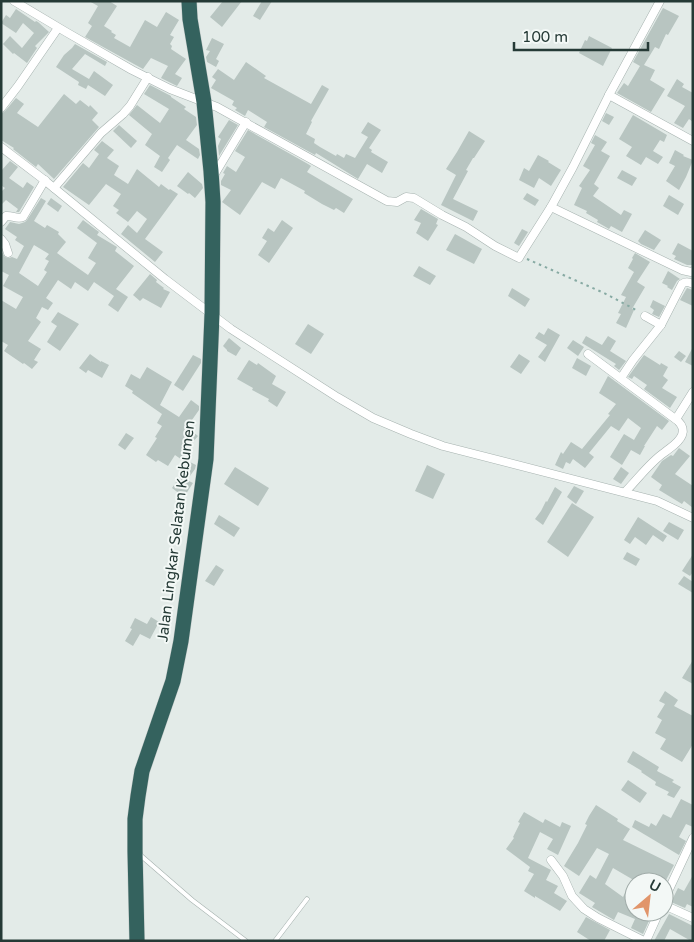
<svg xmlns="http://www.w3.org/2000/svg" width="694" height="942" font-family="'Varela Round',sans-serif">
<rect width="100%" height="100%" fill="#e3ebe8"/>
<g fill="#b8c5c1" fill-rule="evenodd">
<path d="M89 1H109L117 6 104 26 112 31 111 32 116 35 114 38 130 47 145 20 157 27 166 12 179 20 170 35 174 37 170 44 172 46 171 49 186 59 175 74 182 78 177 86 161 78 168 66 151 58 143 69 85 37 92 26 88 23 98 6Z"/>
<path d="M223 1H242L222 27 210 17Z"/>
<path d="M262 1H272L260 20 253 16Z"/>
<path d="M663 8 679 16 668 35 666 34 659 49 655 47 644 65 655 70 650 80 665 89 651 112 617 93 624 83 628 86 640 66 633 62Z"/>
<path d="M16 9 35 22 36 21 38 22 49 32 35 46 37 48 27 63 14 53 13 54 3 44 10 36 22 48 34 33 23 23 16 33 1 23 6 15 10 18Z"/>
<path d="M589 36 612 48 603 66 579 53 585 40 587 41Z"/>
<path d="M212 38 224 44 216 59 219 61 216 67 207 62 206 57 210 51 206 50Z"/>
<path d="M75 44 107 62 105 66 85 54 72 69 89 79 94 71 113 85 105 96 88 85 86 89 78 85 79 82 56 67 64 55 72 48Z"/>
<path d="M246 62 266 76 264 78 311 104 322 85 329 89 311 121 312 122 306 134 315 139 314 143 320 147 336 156 337 154 344 158 346 154 355 158 368 137 361 133 368 122 381 130 369 148 372 150 371 152 388 162 382 173 367 164 358 179 316 153 315 155 264 127 267 122 248 110 245 116 235 110 237 108 232 105 234 101 211 88 216 80 212 77 218 69 234 80Z"/>
<path d="M677 79 684 84 682 87 693 93V122L689 119 683 128 674 123 685 106 667 96Z"/>
<path d="M150 85 171 96V97L186 107 184 109 196 117 197 125 186 140 199 149 200 155 198 159 177 145 168 158 170 160 162 172 154 167 160 156 145 145 152 134 129 115 137 105 160 123 169 109 144 94Z"/>
<path d="M64 94 76 104 80 100 89 107 90 105 98 113 92 120 99 127 54 179 38 164 36 167 13 149 14 148 1 140V114L5 111 16 98 24 104 17 113 38 127Z"/>
<path d="M606 113 614 117 609 125 602 121Z"/>
<path d="M633 115 667 135 664 142 660 140 653 151 663 157 658 164 646 157 641 165 626 156 632 147 619 139Z"/>
<path d="M229 120 238 125 219 156 218 146 221 139 218 137Z"/>
<path d="M119 125 137 141 131 148 113 131Z"/>
<path d="M248 130 308 164 311 166 307 172 353 199 344 213 336 208 334 210 322 204 304 193 305 191 281 178 275 189 262 182 240 215 222 202 231 190 221 185V181L225 174 223 173 227 166 236 172 245 157 235 151Z"/>
<path d="M469 131 485 141 474 158H473L466 170 468 171 453 199 478 211 473 221 441 205 456 175 446 169 457 152Z"/>
<path d="M595 135 607 142 601 151 610 156 594 184 599 188 593 196 621 215 624 210 632 214 622 232 611 226 609 229 604 226 597 222 598 220 586 213 587 211 574 205 582 188 579 186 590 170 583 166 595 145 591 143Z"/>
<path d="M102 141 114 150 107 158 119 166 114 175 128 184 137 169 159 187 161 184 169 190 170 189 178 194 145 239 163 252 155 262 121 234 128 225 137 233 147 219 137 211 128 222 116 213 119 210 113 206 121 194 106 184 89 205 63 187 83 163 89 168 99 154 94 150Z"/>
<path d="M675 150 684 155 683 156 693 160 686 177 679 190 666 181 675 166 669 163Z"/>
<path d="M538 155 549 161 548 162 561 170 551 186 539 178 534 188 519 180 524 168 529 171Z"/>
<path d="M10 161 18 167 9 178 23 188 27 182 34 187 19 212H16L18 209 6 200 1 205V192L5 188 2 186 1 187V171Z"/>
<path d="M622 170 637 178 632 186 617 178Z"/>
<path d="M188 172 202 184 203 188 195 198 189 193 188 194 177 186Z"/>
<path d="M527 193 539 200 535 206 523 199Z"/>
<path d="M669 195 684 204 678 215 663 206Z"/>
<path d="M41 198 46 201 34 221 45 228 47 225 59 232 58 234 66 242 57 253 68 261 88 275 96 263 88 258 97 243 77 228 83 220 99 232 97 235 117 247 115 251 134 266 116 289 128 297 118 312 108 305 114 296 94 282 88 291 75 282 71 289 58 280 46 298 53 303 48 310 42 307 36 318 41 322 28 341 41 349 34 360 38 362 32 369 24 363 23 364 4 351 8 345 1 341V300L16 309 23 297 3 286 9 275 1 271V251L5 257 9 258 12 257 17 259 24 246 15 240 17 237 5 229 10 222 19 224 25 222 27 220ZM34 245 49 254 45 259 49 261 44 270 47 272 38 286 19 273Z"/>
<path d="M51 198 62 206 58 212 47 204Z"/>
<path d="M421 209 438 219 436 224 438 225 428 241 416 233 421 223 414 220Z"/>
<path d="M282 220 293 228 269 263 258 255 267 241 262 238 268 228 274 232Z"/>
<path d="M522 229 528 232 519 246 514 243Z"/>
<path d="M645 230 661 240 654 250 641 244 638 241Z"/>
<path d="M455 234 482 249 474 264 446 250Z"/>
<path d="M678 243 693 251V265H687L674 259 676 256 672 254Z"/>
<path d="M635 253 650 262 637 282 645 287 632 309 634 310 626 328 616 323 621 314 618 313 626 297 621 295 634 272 628 268 633 259 632 258Z"/>
<path d="M419 266 436 276 430 285 413 276Z"/>
<path d="M668 271 680 279 677 281 672 290 667 287 668 286 662 283Z"/>
<path d="M150 274 157 280 156 282 164 288 163 289 170 292 161 308 143 298 140 301 133 295Z"/>
<path d="M512 288 530 299 525 307 508 296Z"/>
<path d="M687 288 693 290V306L680 300Z"/>
<path d="M653 300 665 306 659 317 652 314 654 310 650 307Z"/>
<path d="M58 312 79 324 60 351 47 342 57 326 51 322Z"/>
<path d="M308 324 324 334 311 354 295 344Z"/>
<path d="M548 328 560 335 545 362 538 357 547 345 535 338 539 332 544 335Z"/>
<path d="M586 336 602 345 608 336 616 341 610 351 626 361 619 370 614 366 616 364 582 343Z"/>
<path d="M229 338 241 348 236 356 227 351V350L223 346Z"/>
<path d="M573 340 584 347 578 356 567 348Z"/>
<path d="M693 347V366L685 362Z"/>
<path d="M679 351 686 356 681 362 674 357Z"/>
<path d="M90 354 101 362V361L109 365 102 378 88 370 86 373 79 368Z"/>
<path d="M519 354 530 361 521 374 510 367Z"/>
<path d="M193 355 201 359V363L183 391 174 385Z"/>
<path d="M644 355 660 365 661 363 668 367 663 376 668 380 662 388 677 397 670 408 644 389 647 385 634 376 632 379 628 377Z"/>
<path d="M577 358 591 366 586 376 572 368Z"/>
<path d="M249 360 257 365 258 363 276 376 272 384 286 392 277 407 268 401 269 399 252 390 253 388 237 379Z"/>
<path d="M147 367 172 382 160 405 179 417 191 400 199 406V410L187 427 198 436 187 449 191 452 185 462 175 455 168 466 158 460 156 462 146 455 157 438 155 437 162 426 157 423 162 414 132 393 133 391 125 386 131 374 140 379Z"/>
<path d="M608 376 669 421 662 430 657 426 644 446H645L640 455 631 450 622 465 610 457 624 434 634 440 641 428 628 418 619 431 611 426 589 453 594 457 585 468 573 459 570 464 566 462 563 469 555 465 561 452 563 454 571 442 582 449 610 415 608 414 616 404 599 393Z"/>
<path d="M126 433 134 438 125 450 118 445Z"/>
<path d="M679 448 690 456 675 474 693 486V508L684 501 682 504 659 490 662 485 651 477 662 461 671 455 673 456Z"/>
<path d="M190 462 196 465 195 469 187 480 193 483 184 497 172 488Z"/>
<path d="M427 465 445 474 433 499 415 491Z"/>
<path d="M235 467 269 488 258 506 224 484Z"/>
<path d="M621 467 629 473 621 484 613 479Z"/>
<path d="M574 486 584 491 576 504 567 497Z"/>
<path d="M555 487 562 492 543 525 535 519 541 511 546 501 547 502Z"/>
<path d="M572 503 594 517 568 557 547 542Z"/>
<path d="M219 515 240 528 234 537 214 524Z"/>
<path d="M638 517 667 536 663 542 653 535 646 545 635 537 630 544 624 540Z"/>
<path d="M669 522 684 530 678 540 663 531Z"/>
<path d="M627 552 640 559 636 566 623 559Z"/>
<path d="M693 554V572L690 576 682 571Z"/>
<path d="M216 565 224 570 214 586 205 581Z"/>
<path d="M684 576 693 582V593L678 584Z"/>
<path d="M151 617 159 622 150 639 140 634 133 646 125 641 132 629 130 628 135 618 147 624Z"/>
<path d="M693 660V684L682 678Z"/>
<path d="M665 691 678 700 674 706 693 716V744L682 762 660 749 666 739 655 733 662 720 657 717 665 704 659 701Z"/>
<path d="M633 751 659 767 657 771 674 780 672 782 681 787 674 798 667 795 669 792 655 785 656 782 641 772 642 771 627 762Z"/>
<path d="M628 780 647 793 640 803 621 790Z"/>
<path d="M681 799 693 805V827L686 824 679 837 686 841 679 855 632 827 635 820 649 827 651 823 656 826 663 814 671 818Z"/>
<path d="M596 805 618 819 617 821 630 829 623 840 674 865 665 882 654 875 650 882H637L613 868 605 884 623 897 626 891 634 895V912H653L643 934 631 928 635 919 618 912 614 920 592 907 595 903 579 893 590 875 596 879 609 854 597 848 579 876 564 866 578 843 587 825 585 824 589 816Z"/>
<path d="M524 812 543 823 545 819 560 827 562 822 571 826 558 855 547 849 553 839 540 832 528 858 551 870 546 880 558 886 554 893 567 901 560 911 535 896V898L524 891 534 874 528 871 530 867 506 849 514 838 513 837 520 823 518 822Z"/>
<path d="M693 875V907L687 904 685 908 671 902 678 888 684 891Z"/>
<path d="M669 914 693 926V941H691L670 929 664 941H654Z"/>
<path d="M586 917 610 930 604 941H591L577 932Z"/>
</g>
<g fill="none" stroke-linecap="round" stroke-linejoin="round">
<defs>
<g id="lane">
<path d="M139 854 192 900 246 941"/>
<path d="M275 941 307 899"/>
</g>
<g id="street">
<path d="M14 1 66 32 132 70 170 89 217 107 387 201 397 202 406 197 414 198 442 215 466 227 495 246 519 258 520 256 551 207"/>
<path d="M660 1 609 95 573 167 551 207 682 270 691 272 693 271"/>
<path d="M609 95 693 141"/>
<path d="M1 108 18 86 58 28"/>
<path d="M1 147 43 179 165 279 231 329 337 397 373 418 411 434 443 446 657 501 693 518"/>
<path d="M213 177 246 122"/>
<path d="M54 188 101 133 123 114 130 106 148 77"/>
<path d="M1 222 6 216C12 215 17 220 23 217L45 180"/>
<path d="M1 239 5 244 8 253"/>
<path d="M645 316 661 325"/>
<path d="M588 354 678 421C682 425 684 430 682 435 679 443 671 447 665 452 650 462 638 479 625 492"/>
<path d="M621 378 633 360 661 325 682 284C686 281 689 282 693 284"/>
<path d="M676 419 693 392"/>
<path d="M551 860 563 876 572 896 584 909 598 918 644 941"/>
<path d="M664 900 693 838"/>
<path d="M664 905 693 918"/>
<path d="M646 941 659 912"/>
</g>
<path id="highway" d="M137 941 135 851V819L138 796 142 771 173 681 181 641 206 459 212 315 213 202 211 171 204 102 190 19 189 1"/>
</defs>
<use href="#lane" stroke="#a6b2af" stroke-width="5"/>
<use href="#street" stroke="#a6b2af" stroke-width="9"/>
<use href="#highway" stroke="#c2c8c7" stroke-width="16"/>
<path stroke="#87aaa3" stroke-width="2" stroke-dasharray="2.5 4" stroke-linecap="butt" d="M527 259 604 293 638 311"/>
<use href="#lane" stroke="#fff" stroke-width="4"/>
<use href="#street" stroke="#fff" stroke-width="8"/>
<use href="#highway" stroke="#34625e" stroke-width="15"/>
</g>
<g text-anchor="middle" stroke-width="4" stroke-linejoin="round" paint-order="stroke">
<g font-size="15" fill="#253a36" stroke="#f3f8f6">
<text transform="translate(176 531) rotate(-83)" y="5">Jalan Lingkar Selatan Kebumen</text>
</g>
</g>
<rect width="694" height="942" fill="none" stroke="#253a36" stroke-width="5"/>
<g transform="translate(649 897) rotate(28)"><circle r="24" fill="#f3f8f6" stroke="#a1aca9"/>
<path d="M0-4L9 19L0 12L-9 19Z" fill="#e1956a"/>
<text y="-8" font-size="14" font-weight="bold" text-anchor="middle" fill="#253a36">U</text>
</g>
<path d="M514 42v8h134v-8" fill="none" stroke="#253a36" stroke-width="2.5"/>
<text x="522" y="42" font-size="15" fill="#253a36" stroke="#f3f8f6" stroke-width="4" paint-order="stroke">100 m</text>
</svg>
